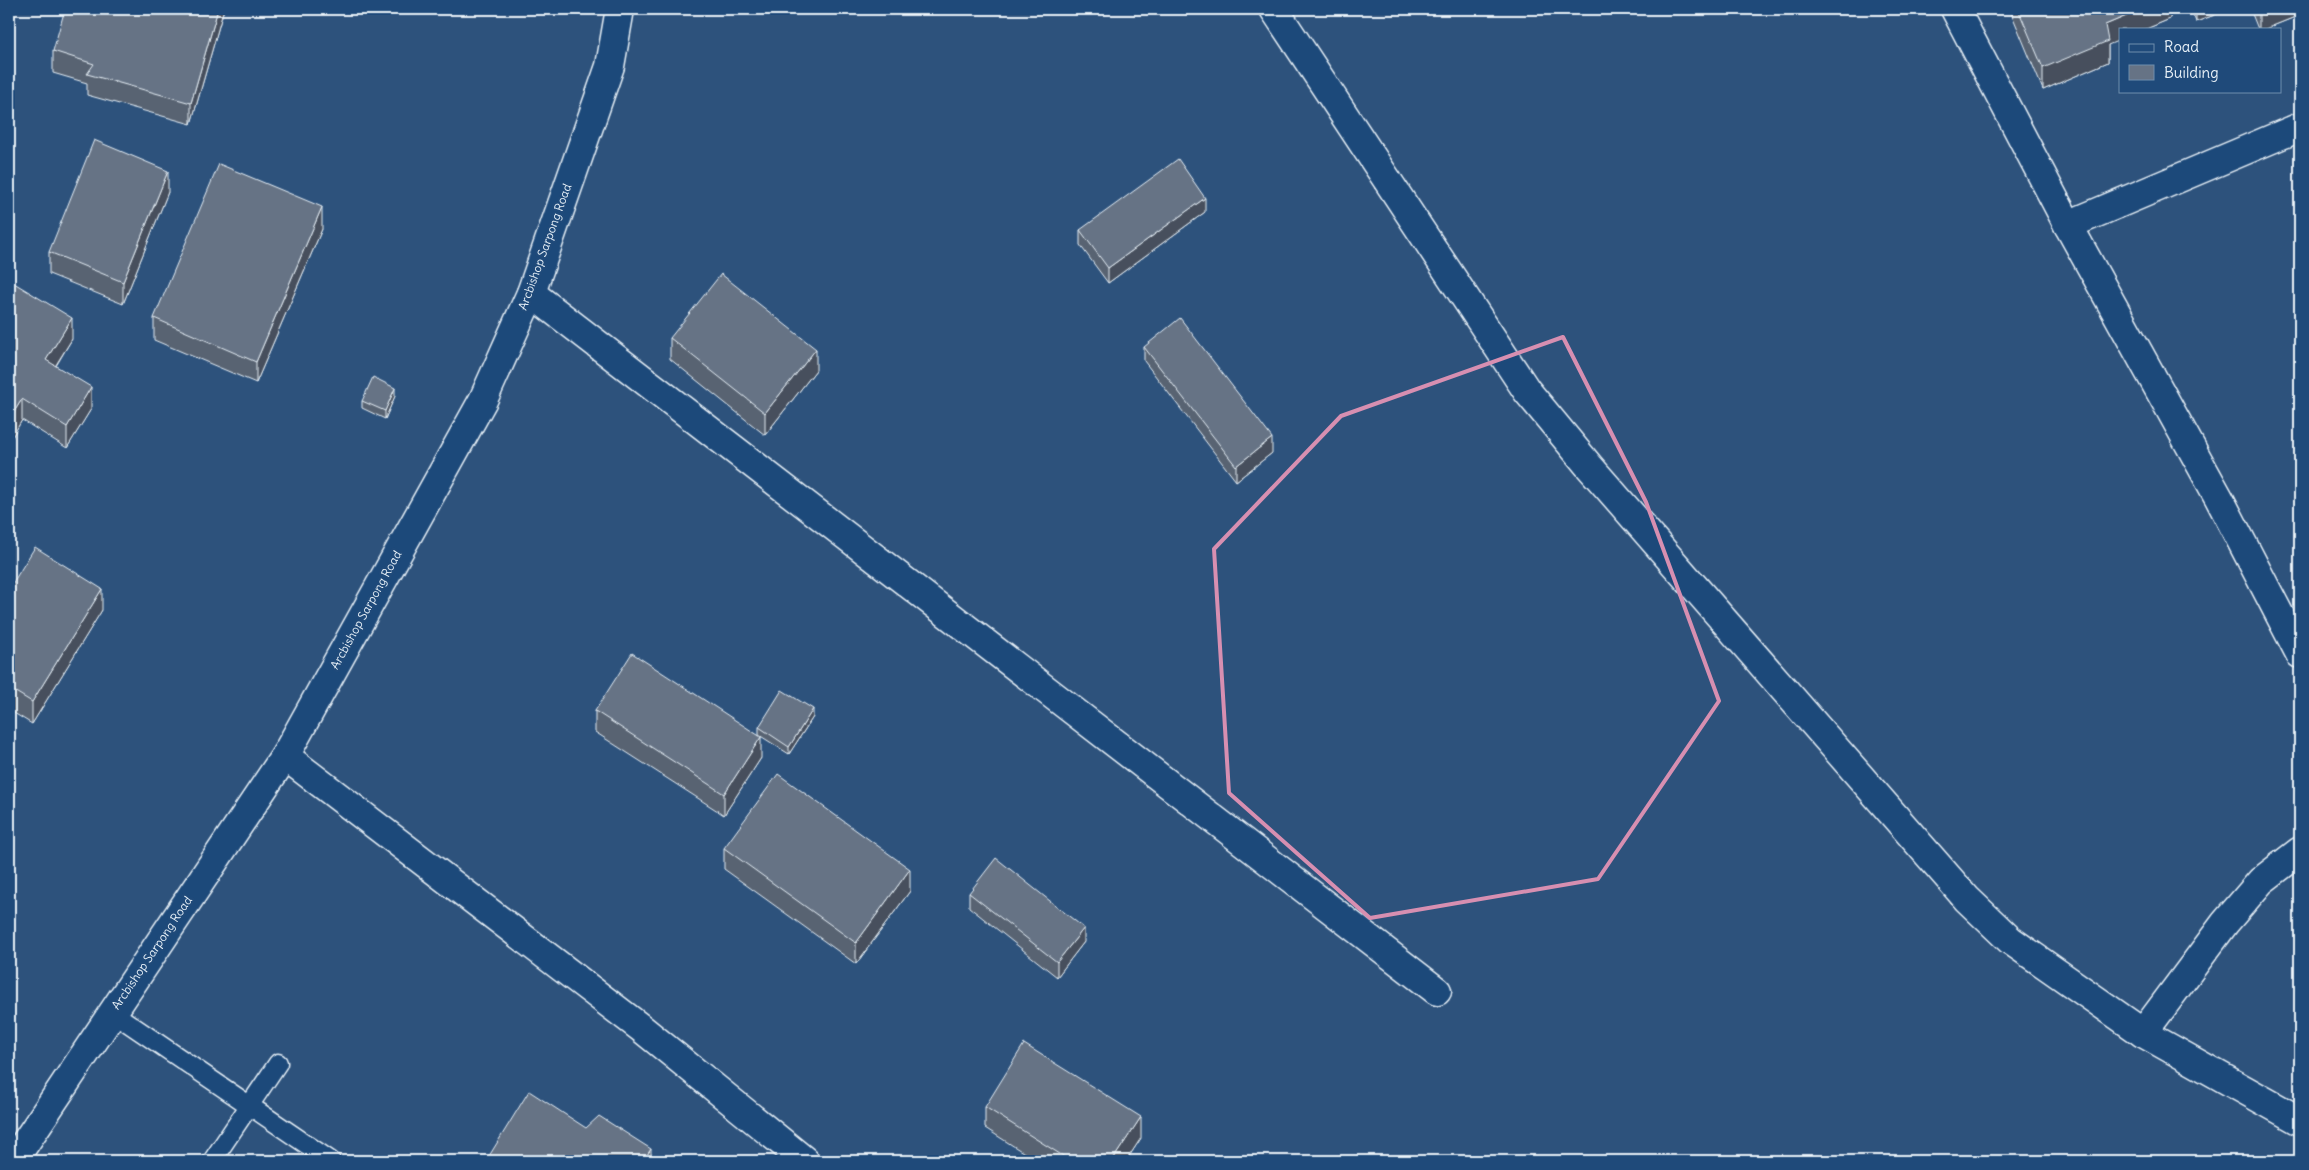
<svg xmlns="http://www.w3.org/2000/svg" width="2309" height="1170" font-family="Delius,sans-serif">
<rect width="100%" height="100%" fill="#2d527c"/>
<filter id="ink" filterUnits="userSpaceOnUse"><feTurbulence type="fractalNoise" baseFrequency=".02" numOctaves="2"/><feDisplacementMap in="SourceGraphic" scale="10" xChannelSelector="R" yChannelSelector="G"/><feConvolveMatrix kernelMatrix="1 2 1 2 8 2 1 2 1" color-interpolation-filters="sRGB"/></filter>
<g filter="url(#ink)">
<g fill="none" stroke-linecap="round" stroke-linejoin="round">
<defs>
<g id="service">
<path d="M112 1012 331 1161"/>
<path d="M212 1161 278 1063"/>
</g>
<g id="minor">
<path d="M1274 9 1527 391 1589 466 1967 899 2010 940 2143 1033 2300 1121"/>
<path d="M1955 9 2068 225 2219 498 2300 654"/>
<path d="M2068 225 2300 127"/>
<path d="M531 293 1437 991"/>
<path d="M285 756 641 1028 805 1161"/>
<path d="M2143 1033 2225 923 2261 881 2300 851"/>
</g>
<path id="tertiary" d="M13 1161 285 756 483 400 531 293 610 66 620 9"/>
</defs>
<use href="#service" stroke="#e8f1f8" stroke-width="21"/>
<use href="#minor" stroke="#e8f1f8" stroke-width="31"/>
<use href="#tertiary" stroke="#e8f1f8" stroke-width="31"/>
<use href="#service" stroke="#1f4a7a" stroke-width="18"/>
<use href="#minor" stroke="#1f4a7a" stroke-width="28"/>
<use href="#tertiary" stroke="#1f4a7a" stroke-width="28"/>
</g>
<g fill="#586372" stroke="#e8f1f8">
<path d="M223 9V12L191 124 87 95V83L53 73V51Z"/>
<path d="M2010 9H2170V19L2146 29H2120L2108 45V62L2043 90 2010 10Z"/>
<path d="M2191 9H2230L2196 22Z"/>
<path d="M2250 9H2300V15L2265 29H2258Z"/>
<path d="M168 192 123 304 49 274V252Z"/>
<path d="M1205 212 1108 283 1080 245V230Z"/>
<path d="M322 229 256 383 154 340V318Z"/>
<path d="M9 291 72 339 56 366 91 409 67 448 22 420 9 442Z"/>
<path d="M670 338 816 370 765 435 670 359Z"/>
<path d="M1144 347 1272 453 1236 481 1144 361Z"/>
<path d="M395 396 385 419 362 408V401Z"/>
<path d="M2300 449V486L2297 477V450Z"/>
<path d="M9 589 102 610 32 724 9 710Z"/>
<path d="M595 711 761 758 724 815 595 732Z"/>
<path d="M813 717 789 754 759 735V727Z"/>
<path d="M724 848 910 891 856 964 724 869Z"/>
<path d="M969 893 1084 942 1057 977 969 907Z"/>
<path d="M985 1107 1141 1138 1126 1161H1037L985 1128Z"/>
</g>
<g fill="#47505d" stroke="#e8f1f8">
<path d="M218 9H223V12L191 124V103Z"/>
<path d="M2143 9H2170V19L2146 29H2120V40L2108 45V62L2043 90V68L2105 25Z"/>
<path d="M2196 9H2230L2196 22Z"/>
<path d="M2262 9H2300V15L2265 29H2259V10Z"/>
<path d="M168 171V192L123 304V282Z"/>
<path d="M1205 198V212L1108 283V268Z"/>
<path d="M322 207V229L256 383V362Z"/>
<path d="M72 318V339L46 381V360Z"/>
<path d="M816 349V370L765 435V413Z"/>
<path d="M91 387V409L67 448V427Z"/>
<path d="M395 388V396L385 419V411Z"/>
<path d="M22 399V420L9 442V420Z"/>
<path d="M1272 438V453L1236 481V466Z"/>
<path d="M102 589V610L32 724V702Z"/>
<path d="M813 709V717L789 754V747Z"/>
<path d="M761 737V758L724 815V794Z"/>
<path d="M910 869V891L856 964V943Z"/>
<path d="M1084 928V942L1057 977V962Z"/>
<path d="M1141 1117V1138L1126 1161H1112Z"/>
<path d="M651 1149V1161H643Z"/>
</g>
<g fill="#667385" stroke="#e8f1f8">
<path d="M65 9H73L80 11 81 9H218L191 103 87 74 94 64 53 51Z"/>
<path d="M2018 9H2143L2105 25 2108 41 2043 68Z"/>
<path d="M94 140 168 171 123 282 49 252Z"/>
<path d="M1178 159 1205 198 1108 268 1080 230Z"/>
<path d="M219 164 322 207 256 362 154 318Z"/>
<path d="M721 274 816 349 765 413 670 338Z"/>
<path d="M14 283 72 318 46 360 91 387 67 427 22 399 9 420V291Z"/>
<path d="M1180 318 1272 438 1236 466 1144 347Z"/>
<path d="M373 377 395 388 385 411 362 401Z"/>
<path d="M2300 449V459L2297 450Z"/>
<path d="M35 547 102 589 32 702 9 688V589Z"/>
<path d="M632 653 761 737 724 794 595 711Z"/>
<path d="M782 690 813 709 789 747 759 727Z"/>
<path d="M778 774 910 869 856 943 724 848Z"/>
<path d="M996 858 1084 928 1057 962 969 893Z"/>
<path d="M1024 1044 1141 1117 1112 1161H1071L985 1107Z"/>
<path d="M529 1091 586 1128 599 1116 651 1149 643 1161H486Z"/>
</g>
</g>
<path fill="none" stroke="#d78fb1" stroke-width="4" stroke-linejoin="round" d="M1563 337 1646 502 1719 701 1598 879 1370 918 1229 793 1214 549 1341 416Z"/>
<g text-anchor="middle" stroke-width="5" stroke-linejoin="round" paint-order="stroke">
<g font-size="12" fill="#e8f1f8" stroke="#1f4a7a">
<text transform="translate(545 247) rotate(-70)" y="4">Arcbishop Sarpong Road</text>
<text transform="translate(366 610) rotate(-61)" y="4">Arcbishop Sarpong Road</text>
<text transform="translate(152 953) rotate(-56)" y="4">Arcbishop Sarpong Road</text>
</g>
</g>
<rect width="2309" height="1170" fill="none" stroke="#1f4a7a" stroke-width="30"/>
<rect x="15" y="15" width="2279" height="1140" fill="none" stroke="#e8f1f8" stroke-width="2" filter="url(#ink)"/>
<rect x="2119" y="28" width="162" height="65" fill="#1f4a7a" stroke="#6f8dac"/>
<rect x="2129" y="44" width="25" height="8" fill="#1f4a7a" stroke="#6f8dac"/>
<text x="2164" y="52" font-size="15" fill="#e8f1f8">Road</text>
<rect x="2129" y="65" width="25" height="15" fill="#667385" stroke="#6f8dac"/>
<text x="2164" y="78" font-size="15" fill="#e8f1f8">Building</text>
</svg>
